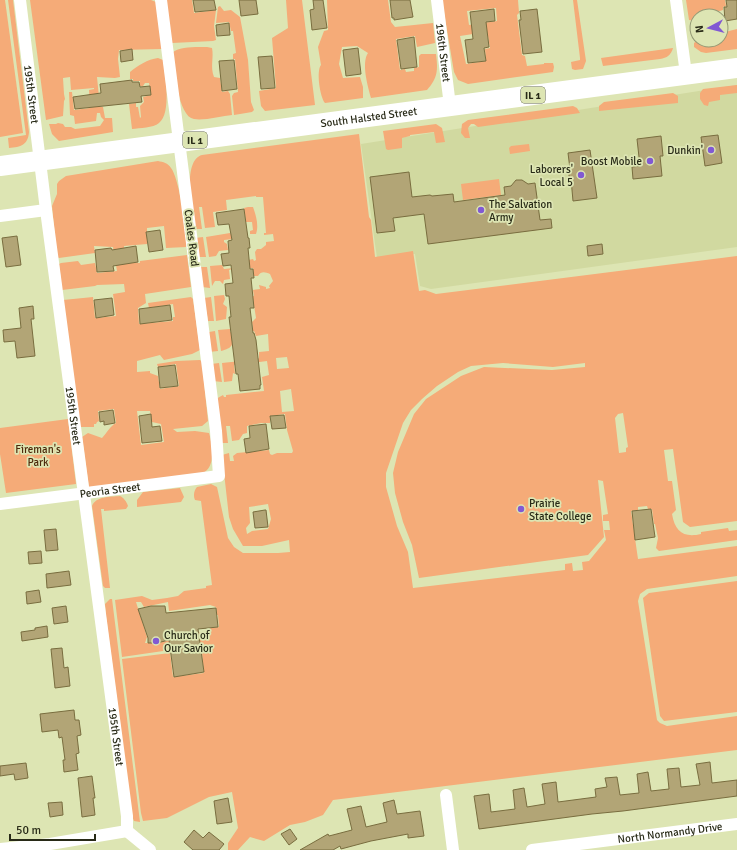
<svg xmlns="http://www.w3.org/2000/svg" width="737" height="850" font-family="Signika,sans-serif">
<rect width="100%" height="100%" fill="#dde5b3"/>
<path fill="#d1d9a0" d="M737 85V247L431 289 420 286 415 254 377 258 361 144Z"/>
<g fill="#f5ab78" fill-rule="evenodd">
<path d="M0 0H5L23 133 0 137Z"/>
<path d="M8 0H13L29 132C28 145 21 147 9 148L8 138 26 135Z"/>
<path d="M30 0H151L156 2 162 49 119 50 118 59 120 77 115 78 97 77 100 107H103L105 118H112L113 132 59 141 52 134 49 124H56L58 123 63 124 65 127H71L75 129 100 126 104 120 101 117 100 113H97L96 121 75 124 74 116 70 115 69 92H72L74 110 90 108 89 90 94 89V88L71 90 70 77 63 78 64 94 65 99 64 101 63 116 46 120Z"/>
<path d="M164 0H192L194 13 216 10 214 26 216 40 213 41 172 43Z"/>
<path d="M286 0H302L315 105 265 111 261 106 259 91 276 88 272 38 288 28Z"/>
<path d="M327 0H388L391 22 395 27 433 23 435 43 417 47 415 36 396 39 400 70 405 69 406 72 414 71V68L419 67V56L421 54H436C438 70 438 78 427 90L371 98C368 87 361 63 368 53L357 46 342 47 339 64 343 78 360 77 363 87V98L325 103C320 97 316 71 321 65L318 47 324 31 328 30Z"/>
<path d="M442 0H518L519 13 517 15 522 55 525 56 527 66 544 64V63H553L554 67 553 72 468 84 458 80 454 72ZM496 8 497 21 469 25 467 11ZM473 34 475 38 488 36 490 48 485 49 486 61 466 64 460 36Z"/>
<path d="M573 0H577L586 61 583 69 575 70 572 69 571 62 580 60V58Z"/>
<path d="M686 0H725L726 6 723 7V10L704 16H697V19L695 21 689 20Z"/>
<path d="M220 6 224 11 231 10 240 17 248 60 251 102 254 110 252 112 234 115 232 96 234 93 238 92 235 59H233V54L236 53 233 31H231L229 22 216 23 218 7Z"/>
<path d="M737 29V49L706 53 701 52 694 47V43L698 40H721V33Z"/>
<path d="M207 47 212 48C214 57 210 67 214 77L220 78 222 92 228 91 230 94 232 115C222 116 203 121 194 119 178 117 174 67 172 53 179 46 197 47 207 47Z"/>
<path d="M673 48C671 55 667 58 660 59L603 66 601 58Z"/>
<path d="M158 58 163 60C165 74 172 113 159 123 153 128 140 128 132 129L129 104 136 103V107H138L140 118 141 117 140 106 144 102 143 97 151 95 149 83H145L143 86H140V81H133V79H130V72C137 66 148 59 158 58Z"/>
<path d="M737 85V93L720 95V100L709 102 708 106 704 105 700 99V93L703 89Z"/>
<path d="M673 93 678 96V103L599 111V106L604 102Z"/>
<path d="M573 106 577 108 580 113 478 127 474 124H471L468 128 470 138H465L461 133 462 124 468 120Z"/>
<path d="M436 124 442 128 445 142 436 143 434 132 410 135V136L402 138V148L388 150 386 149 383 131Z"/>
<path d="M359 134 369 217 371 220 375 257 413 251 419 291 425 290 436 294 737 256V521L690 527 683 522 673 449 664 450 668 481H672L676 510 672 514C675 532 684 538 701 534V532L728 528 729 531 737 530V540L659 551 656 548 658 538 655 524H654L652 509H648L647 506 638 507V510L631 511 638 559 737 546V576L647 589 640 594 638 601 657 720 660 723 667 726 737 716V750L333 800 323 815 305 822 290 825 264 841 250 837 238 850H228V843L238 828 232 792 209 797 167 818 143 821 141 813 122 659 170 653 173 677 204 673 201 643 183 645 182 635 211 631 210 628 219 627 218 615H217L216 607 210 605 169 611 168 602 144 607 141 602H136L147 637 145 643H158L171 640 172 647 170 648V650L122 657 115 600 142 596 152 600 167 598 178 596 184 591 206 588V586L212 585 201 501 195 500C193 496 194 490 197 487L211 484 217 487 228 538 234 547 243 553H278L290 552 289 540 262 546H243L233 529 229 517 222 455 229 453 230 461H234L233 456 237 453 269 450 270 454 272 455 277 453H292L293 451 287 430 285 414 270 416V423H261L247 426V433L243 434 239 440 232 441 230 426H226L228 443H221L216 399 223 395 224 397H226V395L264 391 262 377 269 375 267 361 253 363 259 358V352L269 351 268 334 256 336 254 331 234 333C233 345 233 348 221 351L218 330 230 329V332L253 328 252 322 256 318 253 299 230 301V300L254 296 253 290 260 289 259 285 266 287V289L270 288 269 286 273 281 270 274C265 272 261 271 258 276H254L253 268 234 270 232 269 229 270 230 279 224 280 223 284 220 281H215L212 286 210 266 222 265 224 269 244 267V261L253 259 254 261 256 260 255 252 257 249H261L266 245V242L274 241 273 234 264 235V233H266L263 197H256V196L226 200 227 210 213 212 215 227 205 228 202 207H199L202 229H194C192 213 182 160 202 155ZM287 357 289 368 277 369 276 358ZM503 363 553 367 585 363V367L552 370 484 367 461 376 426 399 414 414 398 452 393 473 395 493 403 522 412 545 419 578 588 555 604 537 598 480 603 481 608 514 603 515V521H609L610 530H604L606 540 589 561 582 562 583 570 573 571 572 563 565 564V570L413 588 408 552 397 526 386 487V473L403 423 411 410 422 399 437 386 458 372 471 366ZM291 389 294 411 282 412 280 391ZM623 413 628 447 626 448V452L619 453 615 418 618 414ZM268 504 271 519 268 529 252 531 247 534 246 528 250 523 249 507Z"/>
<path d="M529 144 530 151 510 154 509 148 511 146Z"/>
<path d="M158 161C163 162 168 163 171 168 179 178 188 234 186 247L166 248 164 226 147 228V244L124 246 126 262 140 263V261L187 255 191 287 145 294 146 303 138 308 139 324 173 321V317H175L173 304 149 308 148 303 191 297 193 299 200 350 192 354 164 360 160 355 137 361V372L150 371V373L158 376 160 389 179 386 176 364 158 367 157 364 176 361 200 360 202 362 208 421 202 426 173 429 177 432 195 431 209 433C212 443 215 462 207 470 205 472 201 474 199 476L89 488 82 437 88 433 102 438C107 433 110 426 116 423L114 409 98 411 99 421 97 422 96 424H94V427H80L63 300 93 297 95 318 116 316 113 294 125 292 124 284 97 285 95 286 62 290 59 264 61 263 78 261 81 265 95 263 97 273 117 271 113 247 94 246 95 253 59 258 57 257 52 206 57 194V184L59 181 66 176ZM137 411H150L152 422 161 424 164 442 141 445Z"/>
<path d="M499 179 501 195 463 200 461 184Z"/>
<path d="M248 207H253C256 215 259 226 256 234H250V231L253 230 252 222H246L244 208Z"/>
<path d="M245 232 241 238 224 240V242L227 244 228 250 219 251 216 256 209 257 206 237 230 233 231 234Z"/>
<path d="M203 237 206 257H198L195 238Z"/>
<path d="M201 267H207L210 288 202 287Z"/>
<path d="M224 295 225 299 223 304 227 307 226 319 216 321 214 296Z"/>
<path d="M211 297 214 321H208L204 298Z"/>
<path d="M215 331 218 351 209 352V332Z"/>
<path d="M250 360 249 363 234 365 235 374 233 373 232 381 224 382 222 363Z"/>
<path d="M219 363 222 382 213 381 211 364Z"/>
<path d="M68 419 76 484 6 493 0 454V428Z"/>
<path d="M180 488 184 497 181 502 137 507V500L143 492Z"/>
<path d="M120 496C123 497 127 502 128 506L126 509 104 511V509H101L110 588H105L103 586 92 506C96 496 110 497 120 496Z"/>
<path d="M737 581V712L664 721 660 716 643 598 649 593Z"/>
<path d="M110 599H112L140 822 134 821 132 816 106 616 105 604Z"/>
</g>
<g fill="#b2a576" stroke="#796d3f">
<path d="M193 0H214L216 10 195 12Z"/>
<path d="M239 0H256L258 14 241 16Z"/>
<path d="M313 0H323L327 28 312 30 310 10 314 9Z"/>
<path d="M390 0H410L413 17 394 20V18H392Z"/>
<path d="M726 0H737V19L725 21 724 7H727Z"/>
<path d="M494 9 495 21 486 22 489 47 484 48 486 61 468 63 465 40 473 39 470 12Z"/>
<path d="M537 9 542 52 523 54 519 20H521L520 11Z"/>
<path d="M229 23 230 35 217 36 216 25Z"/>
<path d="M414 37 417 67 401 69 397 40Z"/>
<path d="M358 48 361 74 346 76 343 50Z"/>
<path d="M132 49 133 60 121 62 120 51Z"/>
<path d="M272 56 275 88 261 89 258 57Z"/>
<path d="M234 60 237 89 222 91 219 61Z"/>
<path d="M132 80V82H139L140 87 150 86 151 95 141 96 142 102 75 109 73 97 101 93 100 84Z"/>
<path d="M718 135 722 163 705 166 701 137Z"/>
<path d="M661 136 663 156H660L662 176 633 179 632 167 640 166 637 139Z"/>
<path d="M590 150 597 198 573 201 571 179 569 178V171L570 169 568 153Z"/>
<path d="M409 172 412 197 430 195 432 196 453 194 454 202 505 195 504 187 511 186 516 180H522L528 184 535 183 540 220 551 219 552 228 428 244 424 214 393 218 395 231 377 233 370 177Z"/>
<path d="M244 209 248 238H249L250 248H248L250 269H253L254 278H251L254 308H250L253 333H254L256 340 261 385H260V389L240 391 238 374H236L229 317H231L229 296H226L225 284 233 283 231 265 223 266 221 254 229 253 228 241 232 240 229 224 218 225 216 213Z"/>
<path d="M160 230 163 250 149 252 146 232Z"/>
<path d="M17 236 21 265 6 267 2 238Z"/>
<path d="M602 244 603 254 588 256 587 246Z"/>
<path d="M136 246 138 262 113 266 114 271 97 272 95 250 111 248 112 250Z"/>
<path d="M112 298 114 315 96 318 94 300Z"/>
<path d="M170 305 172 320 140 324 139 309Z"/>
<path d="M33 306 34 319H31L35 356 17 358 15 341 4 342 3 330 21 328 19 308Z"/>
<path d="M175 365 178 386 160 388 158 367Z"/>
<path d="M113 410 115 423 104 425V421L100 422 99 412Z"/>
<path d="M151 414 152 427 160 426 162 441 142 443 139 416Z"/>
<path d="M284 415 286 428 272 429 270 416Z"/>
<path d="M266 424 269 449 246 453 244 439 250 438 249 426Z"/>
<path d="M651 509 655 537 635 540 632 511Z"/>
<path d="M265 510H266L268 527 255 528 253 512Z"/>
<path d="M56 529 58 550 46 551 44 530Z"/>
<path d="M41 551 42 563 29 564 28 552Z"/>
<path d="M69 571 71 585 47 588 46 574Z"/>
<path d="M39 590 41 602 27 604 26 592Z"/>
<path d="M66 606 68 622 54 624 52 608Z"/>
<path d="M151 606H165L166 613 216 608 218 627 198 629 204 672 174 677 169 640 157 643H148V638L138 609Z"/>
<path d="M47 626 48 637 22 641 21 632 35 630V628Z"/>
<path d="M62 648 64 668 68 667 70 686 55 688 51 649Z"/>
<path d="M74 710 75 720H79L81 735 77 736 79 753 76 754 78 770 64 772 63 760H65L62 737 59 738 58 730 42 732 40 714Z"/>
<path d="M710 762 712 783 737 780V796L623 811 592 814 479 829 474 796 489 794 491 812 515 809 513 790 524 788 527 807 545 804 542 784 556 782 558 802 596 797 595 789 607 787 605 778 617 777 620 795 639 793 637 774 648 772 651 791 669 789 667 769 679 768 681 787 700 785 696 764Z"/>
<path d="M26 763 28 778 15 780 14 774 0 776V766Z"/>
<path d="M92 776 95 798H93L95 815 82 817 78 778Z"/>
<path d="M228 798 232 822 217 824 214 801Z"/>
<path d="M394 800 397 814 420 811 424 836 408 838V834L371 841 341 849 340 846 333 850H300L328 834 329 836 352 830 347 809 361 806 366 827 387 822 383 803Z"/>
<path d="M62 802 63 815 50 817 48 803Z"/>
<path d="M290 829 297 839 289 845 281 834Z"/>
<path d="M194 830 203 838 209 832 224 844 219 850H193L184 842Z"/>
</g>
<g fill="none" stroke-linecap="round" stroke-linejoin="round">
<g stroke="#fff" stroke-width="12">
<path id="s1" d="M20 0 46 210 127 816V831"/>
<path id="s2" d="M437 0 450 106"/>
<path d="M676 0 686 74"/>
<path d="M0 216 46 210"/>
<path id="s3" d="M0 504 219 476 216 431 161 0"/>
<path d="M446 795 453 850"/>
<path d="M127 831 150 850"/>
<path d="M0 849 50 844 127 831"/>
<path id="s4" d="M532 850 737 824"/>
</g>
<path stroke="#fff" stroke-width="20" id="s5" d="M0 166 737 68"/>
</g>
<g fill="#8159d3" stroke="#dde5b3" stroke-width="1.5">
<circle cx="711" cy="150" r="4"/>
<circle cx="650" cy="161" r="4"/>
<circle cx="581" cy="175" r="4"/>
<circle cx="481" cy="210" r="4"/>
<circle cx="521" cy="509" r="4"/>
<circle cx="156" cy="641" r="4"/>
</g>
<g text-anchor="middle" stroke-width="3.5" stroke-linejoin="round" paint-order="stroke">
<g fill="#dde5b3" stroke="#5e6246" stroke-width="1">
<rect x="521" y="87" width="24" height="16" rx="3"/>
<rect x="183" y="132" width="24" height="16" rx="3"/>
</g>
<g font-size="10" font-weight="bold" fill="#282a17">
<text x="533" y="99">IL 1</text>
<text x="195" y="144">IL 1</text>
</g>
<g font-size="11" fill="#282a17" stroke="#dde5b3">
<text dy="4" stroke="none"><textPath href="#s2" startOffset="53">196th Street</textPath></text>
<text dy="4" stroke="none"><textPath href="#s1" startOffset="95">195th Street</textPath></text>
<text dy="4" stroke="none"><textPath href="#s5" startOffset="372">South Halsted Street</textPath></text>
<text transform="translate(192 238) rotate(83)" y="4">Coales Road</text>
<text dy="4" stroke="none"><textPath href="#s1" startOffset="419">195th Street</textPath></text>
<text dy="4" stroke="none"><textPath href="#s3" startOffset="111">Peoria Street</textPath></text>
<text dy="4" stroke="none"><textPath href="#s1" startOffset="743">195th Street</textPath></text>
<text dy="4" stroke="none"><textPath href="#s4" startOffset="139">North Normandy Drive</textPath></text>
</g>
<g font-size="11" fill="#282a17" stroke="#dde5b3" text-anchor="end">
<text x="703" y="154">Dunkin'</text>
<text x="642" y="165">Boost Mobile</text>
<text x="573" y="173">Laborers'<tspan x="573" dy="13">Local 5</tspan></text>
<text x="489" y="208" text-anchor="start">The Salvation<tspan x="489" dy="13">Army</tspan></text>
<text x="529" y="507" text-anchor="start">Prairie<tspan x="529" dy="13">State College</tspan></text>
<text x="164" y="639" text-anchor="start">Church of<tspan x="164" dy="13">Our Savior</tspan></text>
</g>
<g font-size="11" fill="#4d280b" stroke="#dde5b3">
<text x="38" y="453">Fireman's<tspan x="38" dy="13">Park</tspan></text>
</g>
</g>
<g transform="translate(709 28) rotate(263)"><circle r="19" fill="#dde5b3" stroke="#959a75"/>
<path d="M0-3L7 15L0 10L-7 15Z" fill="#8159d3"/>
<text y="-6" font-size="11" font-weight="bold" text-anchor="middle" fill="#282a17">N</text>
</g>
<path d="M10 834v6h85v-6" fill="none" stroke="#282a17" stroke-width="2"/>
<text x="16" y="834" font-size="12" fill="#282a17" stroke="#dde5b3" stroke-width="3" paint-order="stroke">50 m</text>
</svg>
